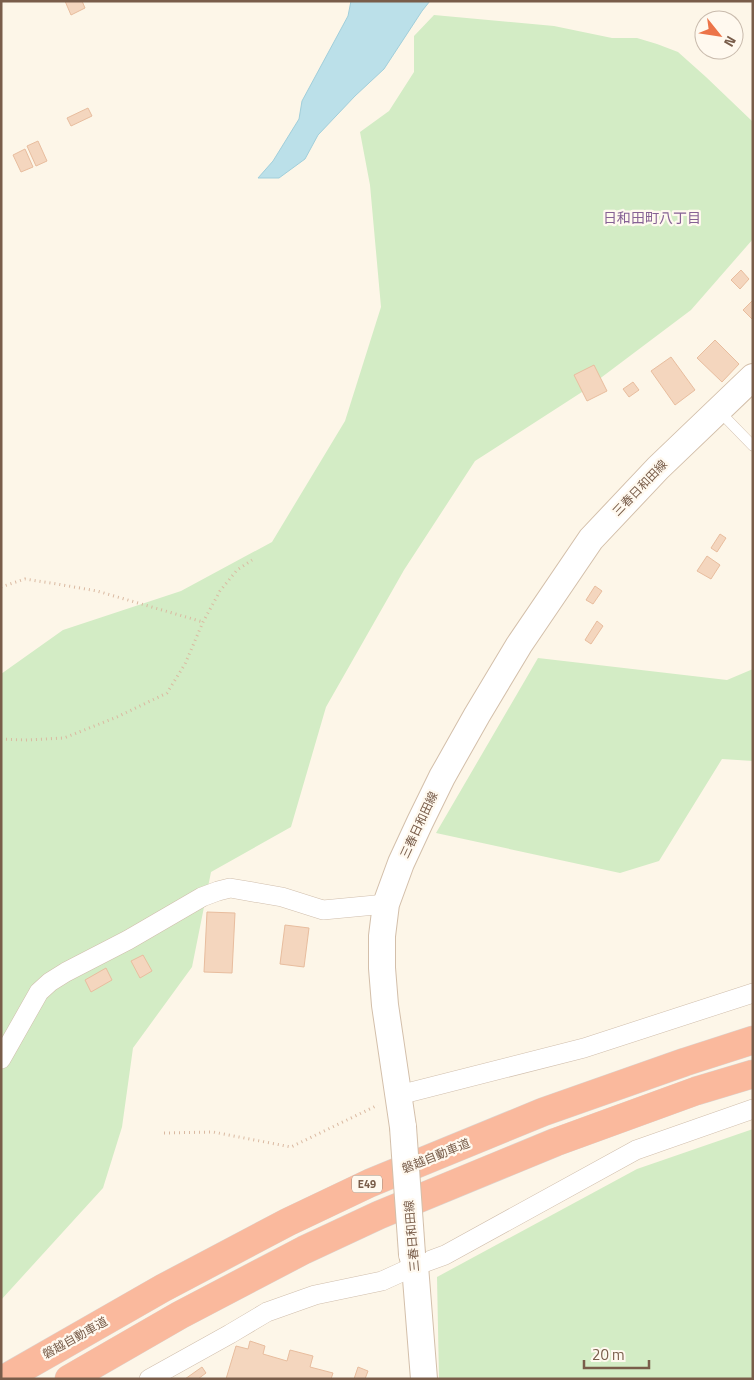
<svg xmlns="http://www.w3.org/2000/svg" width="754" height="1380" font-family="'Titillium Web','Noto Sans JP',sans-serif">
<rect width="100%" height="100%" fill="#fdf6e8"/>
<g fill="#d3ecc5">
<path d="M434 15 554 26 612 38H637L657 44 678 52 706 77 753 122V239L691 310 582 392 475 461 404 570 326 707 291 827 211 872 192 967 133 1048 122 1127 103 1188 1 1300V674L63 630 181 591 272 542 345 421 381 307 370 185 360 132 389 111 414 72V36Z"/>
<path d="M538 658 727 680 753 669V761L722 759 659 861 620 873 436 833Z"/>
<path d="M753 1129V1379H439L437 1277 637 1169Z"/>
</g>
<path fill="#bbe0e9" stroke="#a1cfdb" d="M351 1H430L422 11 384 69 355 96 318 135 305 159 279 178H258L273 161 299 119 302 101 348 16Z"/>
<g fill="#f4d6be" stroke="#e8bd9e">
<path d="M65 1H82L85 8 71 15Z"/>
<path d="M88 108 92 116 71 126 67 118Z"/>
<path d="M38 141 47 161 36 166 27 146Z"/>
<path d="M25 149 33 167 21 172 13 155Z"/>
<path d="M741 270 749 279 740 289 731 280Z"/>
<path d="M753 300V320L743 310Z"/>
<path d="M715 340 739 364 722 382 697 358Z"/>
<path d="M671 357 695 390 675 405 651 371Z"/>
<path d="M594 365 607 391 587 401 574 375Z"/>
<path d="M633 382 639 390 629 397 623 389Z"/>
<path d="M720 534 726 538 717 552 711 548Z"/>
<path d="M707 556 720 565 711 579 697 571Z"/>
<path d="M595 586 602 591 593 604 586 600Z"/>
<path d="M597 621 603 626 591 644 585 640Z"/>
<path d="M207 912 235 913 232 973 204 972Z"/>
<path d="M285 925 309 928 304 967 280 964Z"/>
<path d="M143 955 152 971 140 978 131 961Z"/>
<path d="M106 968 112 980 91 992 85 980Z"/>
<path d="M250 1341 265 1346 263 1354 287 1361 290 1350 313 1356 310 1367 333 1373 331 1379H226L236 1346 248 1349Z"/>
<path d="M202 1367 206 1373 198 1379H185Z"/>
<path d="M358 1367 368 1371 365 1379H354Z"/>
</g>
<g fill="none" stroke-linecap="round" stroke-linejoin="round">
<defs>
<path id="lane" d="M719 411 753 446"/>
<g id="street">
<path d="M1 1059 39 992 50 982 66 972 128 940 202 897 218 891 230 888 282 897 323 910 386 904"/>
<path d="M399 1095 584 1048 753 993"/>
<path d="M149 1379 230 1334 267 1312 315 1295 382 1281 415 1266 445 1255 636 1150 753 1109"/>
</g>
<g id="secondary">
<path d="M403 1127 385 1005 382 968V936L386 904 401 863 420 822 442 777 477 715 519 645 591 539 658 468 753 377"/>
<path d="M412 1254 415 1266 424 1379"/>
</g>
<g id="highway">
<path d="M4 1379 163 1288 288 1222 370 1183 543 1112 685 1062 753 1040"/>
<path d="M69 1379 180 1315 304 1250 379 1215 556 1142 696 1091 753 1074"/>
</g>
</defs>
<use href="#lane" stroke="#d0beac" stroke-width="11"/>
<use href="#street" stroke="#d0beac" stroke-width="20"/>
<use href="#secondary" stroke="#d3bfaa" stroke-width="28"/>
<use href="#highway" stroke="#dcd5d0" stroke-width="29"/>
<g stroke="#dab9a1" stroke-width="3" stroke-dasharray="1 4" stroke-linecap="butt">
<path d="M1 587 25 579 57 584 97 591 203 622"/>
<path d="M1 739 25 740 64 738 117 717 167 693 185 664 203 622 220 591 237 570 252 560"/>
<path d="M164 1133 213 1132 291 1147 378 1105"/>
</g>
<use href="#lane" stroke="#fff" stroke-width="10"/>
<use href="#street" stroke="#fff" stroke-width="19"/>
<use href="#secondary" stroke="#fff" stroke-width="26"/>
<use href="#highway" stroke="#fab99d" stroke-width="28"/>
<defs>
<path id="secondary-bridge" d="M403 1127 412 1254"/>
</defs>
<use href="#secondary-bridge" stroke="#d3bfaa" stroke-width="28" stroke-linecap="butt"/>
<use href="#secondary-bridge" stroke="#fff" stroke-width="26"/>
</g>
<g text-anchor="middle" stroke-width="4.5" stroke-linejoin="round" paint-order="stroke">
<rect fill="#fff9ef" stroke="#a18c7c" stroke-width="1" x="352" y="1175.5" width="30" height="17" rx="4"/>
<g font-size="11" font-weight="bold" fill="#795d4a">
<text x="367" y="1188">E49</text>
</g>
<g font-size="12" fill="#795d4a" stroke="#fff9ef">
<text transform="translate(640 488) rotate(-46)" y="4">三春日和田線</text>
<text transform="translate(419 825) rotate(-65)" y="4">三春日和田線</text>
<text transform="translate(436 1156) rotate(-22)" y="4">磐越自動車道</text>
<text transform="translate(412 1236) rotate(-95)" y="4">三春日和田線</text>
<text transform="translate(75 1338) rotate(-29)" y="4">磐越自動車道</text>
</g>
<g font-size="14" fill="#866295" stroke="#fff9ef">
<text x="652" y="223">日和田町八丁目</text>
</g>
</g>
<rect width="754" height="1380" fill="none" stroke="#795d4a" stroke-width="5"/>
<g transform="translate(719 35) rotate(120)"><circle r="24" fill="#fff9ef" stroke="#c9bbad"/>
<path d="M0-4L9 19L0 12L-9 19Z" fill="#ec7449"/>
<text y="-8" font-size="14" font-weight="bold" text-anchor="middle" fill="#795d4a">N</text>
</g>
<path d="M584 1360v8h65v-8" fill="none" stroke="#795d4a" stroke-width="2.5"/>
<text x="592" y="1360" font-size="15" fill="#795d4a" stroke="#fff9ef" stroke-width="4" paint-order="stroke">20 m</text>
</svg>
